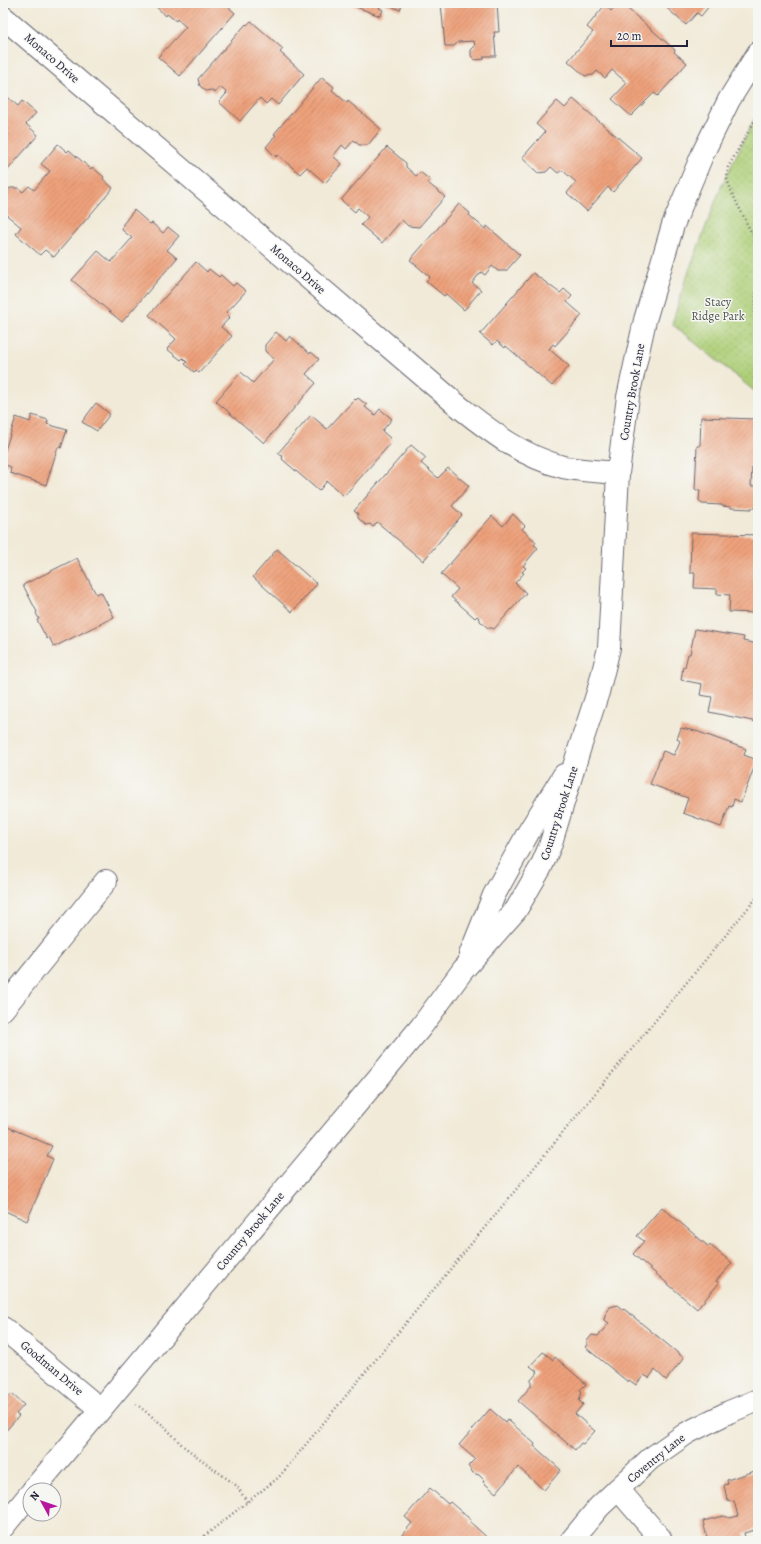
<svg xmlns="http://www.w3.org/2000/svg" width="761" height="1544" font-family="Alegreya,serif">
<defs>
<pattern id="park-dots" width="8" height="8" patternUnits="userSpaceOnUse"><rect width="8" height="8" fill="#adcf77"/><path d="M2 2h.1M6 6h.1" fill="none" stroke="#95b168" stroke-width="1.8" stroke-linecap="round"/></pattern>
<pattern id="building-hatch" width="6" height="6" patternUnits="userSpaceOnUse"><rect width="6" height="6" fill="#eda17b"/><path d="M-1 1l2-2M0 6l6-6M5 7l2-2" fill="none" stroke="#cb8a6b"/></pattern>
</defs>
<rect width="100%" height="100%" fill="#f6f6f2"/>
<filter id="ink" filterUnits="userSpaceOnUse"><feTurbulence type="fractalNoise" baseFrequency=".025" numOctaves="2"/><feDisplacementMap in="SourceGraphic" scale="8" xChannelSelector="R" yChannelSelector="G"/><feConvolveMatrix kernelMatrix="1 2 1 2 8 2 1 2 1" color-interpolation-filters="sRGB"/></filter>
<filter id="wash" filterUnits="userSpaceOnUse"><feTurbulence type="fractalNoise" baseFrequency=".012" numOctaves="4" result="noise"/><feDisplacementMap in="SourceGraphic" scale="16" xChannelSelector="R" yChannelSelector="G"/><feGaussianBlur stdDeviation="0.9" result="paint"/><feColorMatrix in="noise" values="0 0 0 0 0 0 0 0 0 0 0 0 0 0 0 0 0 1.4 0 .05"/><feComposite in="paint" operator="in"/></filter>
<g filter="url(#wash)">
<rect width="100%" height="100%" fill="#f1ead8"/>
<path fill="url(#park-dots)" stroke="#687859" d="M758 111V394L672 324 685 281 721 187Z"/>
<g id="blocks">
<g fill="url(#building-hatch)">
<path d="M154 3H224L235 13 180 76 158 57 186 27 177 19 176 21 167 14 166 16 153 4Z"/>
<path d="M346 3H381L379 8 383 10 380 16Z"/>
<path d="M384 3H403L400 10Z"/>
<path d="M441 3H497L499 32H494L496 56H484V59L475 60 471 56V50L475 46 474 41 458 42 454 46H445Z"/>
<path d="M618 3H621L675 50 674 52 687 63 658 96 654 93 631 116 612 99 627 83 612 70 605 78 597 71 593 75 585 76 568 61 593 32 587 27 605 5 611 11Z"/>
<path d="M661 3H715L712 7 710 5 701 16 697 13 686 25Z"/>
<path d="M251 21 283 49 280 52 304 74 278 105 271 99 266 104 260 98 240 121 219 102 227 93 220 87 215 93 211 90 206 91 200 86 198 79 246 24 247 25Z"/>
<path d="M322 77 334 87 332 90 347 103 348 101 381 129 368 145H359L354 140 346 149 342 145 333 156 342 164 325 183 307 167 300 174 278 155 276 157 266 147 276 135 274 134Z"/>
<path d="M6 96 18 106 22 101 36 113 26 124 38 135 6 172 4 171 3 172V97L4 98Z"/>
<path d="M573 99 642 158 613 192 608 187 587 211 567 193 576 182 562 170 558 173 551 167 546 172 538 173 522 158 545 132 536 124 557 101 565 108Z"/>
<path d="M58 144 67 152 69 150 91 169 92 167 104 177 103 179 113 188 54 257 45 250 40 255 16 234 21 227 3 212V197L10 188H18L23 192 29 186 34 190 50 171 41 164Z"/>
<path d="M387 147 406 163V167L416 176 420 172 430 180 428 183 445 197 419 227 408 226 402 220 382 243 361 225 368 217 358 208 355 212 341 200Z"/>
<path d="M459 204 470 213 469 215 485 229 487 226 520 255 506 271H498L492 266 485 275 481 272 472 283 481 290 464 310 446 294 444 296 426 281 430 277 410 260Z"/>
<path d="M134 210 150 224 152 223 163 233 168 227 179 236 167 250 177 258 122 322 72 280 98 251 111 262 132 238 122 230 123 224Z"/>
<path d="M196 262 207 272 209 269 219 277 221 275 233 286 236 283 246 291 226 313 230 317 221 327 232 336 199 373 196 370 194 372 185 364 187 362 183 358 181 360 167 349 176 339 149 315Z"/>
<path d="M533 273 560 293 564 289 572 296 567 302 582 315 555 346 553 344 549 349 569 366 552 386 506 346 505 348 497 341 493 345 480 334Z"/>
<path d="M276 332 286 341 290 336 310 354 311 352 319 359 306 374 316 383 264 443 216 401 241 372 253 383 274 359 265 351V345Z"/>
<path d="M358 398 367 405 365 407 375 415 380 409 392 419 382 431 390 438 391 443 344 496 327 481 319 491 282 459 283 457 278 453 311 415 327 429 355 399 356 400Z"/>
<path d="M96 403 110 414 97 431 82 422Z"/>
<path d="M32 415 48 420 47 424 67 430 61 448 58 447 46 485 10 473 11 467 3 464V456L16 417 30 422Z"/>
<path d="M701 417 754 419V424H758V468H752L751 486H758V508H751V509L731 508V507L722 506V505L702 504 699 500 700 490H695L697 446H700Z"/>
<path d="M411 445 426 458 421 463 438 478 448 468 469 486 452 506 462 515 423 561 377 522 373 527 370 524 366 525 358 518V514L354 511Z"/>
<path d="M513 514 525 526 522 529 536 542 534 545 538 548 523 566 526 568 522 572 524 573 515 583 526 593 494 629 492 628H488L480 621V619L477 616 475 618 451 597 458 589 441 574 492 516 503 526Z"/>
<path d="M691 533 758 535V613L729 612 730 595 717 594V589L694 588 695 573H690Z"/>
<path d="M277 549 317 584 292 612 253 577Z"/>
<path d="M77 558 96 594 101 592 114 617 54 647 49 637 47 639 37 620 39 619 36 613 37 612 23 585Z"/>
<path d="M695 629 744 637 743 641 758 644 757 722 709 712 712 697 700 695 702 684 681 680 683 667H685L688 654H690Z"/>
<path d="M681 728 696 731 746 749 744 755 757 760 741 802 734 799 732 807 729 806 721 827 683 813 688 798 650 784 663 751 674 755 680 741 677 739Z"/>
<path d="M3 1125 52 1146 47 1156 53 1159 27 1221 3 1210Z"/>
<path d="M662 1207 709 1247 710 1245 732 1263 716 1281 719 1283 697 1309 633 1254 644 1241 637 1236Z"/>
<path d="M617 1305 623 1310 624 1309 684 1358 666 1380 655 1370 649 1378 644 1375 636 1385 629 1380 628 1382 585 1347 587 1345V1341L592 1335 598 1336 609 1323 604 1320 605 1315 610 1307Z"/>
<path d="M543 1352 553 1360 555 1357 586 1384 580 1390 582 1392 579 1401 583 1404 575 1414 595 1431 583 1444 581 1443 575 1450 518 1401 531 1386V1380L538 1372 530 1366Z"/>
<path d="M12 1394 24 1405 16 1414 19 1416 3 1434V1399L4 1400Z"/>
<path d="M490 1409 505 1422 507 1419 535 1444 534 1446 561 1470 544 1490 518 1467 496 1493 483 1482 484 1480 479 1475 473 1473 468 1466 475 1459 459 1445Z"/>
<path d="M758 1470V1529L744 1533 746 1541H710L709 1537 707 1538 703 1521 723 1516 730 1518 738 1516 734 1501 729 1502 727 1499 724 1485 728 1484 727 1480Z"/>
<path d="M430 1488 448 1504 450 1502 471 1520 470 1522 491 1541H406L401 1536 412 1523 405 1517Z"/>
</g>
</g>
</g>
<g filter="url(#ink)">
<use href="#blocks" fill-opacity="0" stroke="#6a6872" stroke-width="1"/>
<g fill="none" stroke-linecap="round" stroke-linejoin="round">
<defs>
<g id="minor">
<path d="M3 17 462 409C494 434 522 456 563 467 580 471 600 471 618 473"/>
<path d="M470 955 494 895 528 833 564 775"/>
<path d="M3 1009 106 881"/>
<path d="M3 1328 100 1409"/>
<path d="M618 1489 660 1538 661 1541"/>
<path d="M33 1490 421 1027 463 970 516 910 541 867 550 846 579 750 598 692 609 648 618 473 628 397 645 320 673 225 703 153 729 100 758 53"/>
<path d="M3 1527 30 1494"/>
<path d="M571 1541 599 1507 650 1459 687 1433 729 1412 758 1400"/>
</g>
</defs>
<use href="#minor" stroke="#6a6872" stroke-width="24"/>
<g stroke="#6a6872" stroke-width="2.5" stroke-dasharray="1 3" stroke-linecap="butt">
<path d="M758 115 728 167 727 179 732 193 756 242 757 275 755 313 758 334"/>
<path d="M136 1404 164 1426 183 1446 237 1486 247 1502"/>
<path d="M198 1541 279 1477 758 896"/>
</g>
<use href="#minor" stroke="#fff" stroke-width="22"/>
</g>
</g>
<g text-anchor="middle" stroke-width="3" stroke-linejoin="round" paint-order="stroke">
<g font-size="12" fill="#22223b" stroke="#f6f6f2">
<text transform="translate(52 58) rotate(41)" y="4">Monaco Drive</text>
<text transform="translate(298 269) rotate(41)" y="4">Monaco Drive</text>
<text transform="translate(632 392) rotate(-80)" y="4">Country Brook Lane</text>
<text transform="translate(559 813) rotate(-72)" y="4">Country Brook Lane</text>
<text transform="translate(250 1231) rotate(-50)" y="4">Country Brook Lane</text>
<text transform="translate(52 1368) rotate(40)" y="4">Goodman Drive</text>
<text transform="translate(656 1458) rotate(-39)" y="4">Coventry Lane</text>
</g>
<g font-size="12" fill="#4c564d" stroke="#f6f6f2">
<text x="718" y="306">Stacy<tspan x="718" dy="14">Ridge Park</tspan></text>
</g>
</g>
<rect width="761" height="1544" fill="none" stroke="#f6f6f2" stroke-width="16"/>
<g transform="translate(42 1502) rotate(310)"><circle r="19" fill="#f6f6f2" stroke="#a1a1a9"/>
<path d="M0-3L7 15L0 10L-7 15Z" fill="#b5179e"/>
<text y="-6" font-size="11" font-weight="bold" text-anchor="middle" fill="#22223b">N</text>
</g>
<path d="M611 40v6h76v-6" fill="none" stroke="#22223b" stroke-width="2"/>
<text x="617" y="40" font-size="12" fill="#22223b" stroke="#f6f6f2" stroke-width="3" paint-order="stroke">20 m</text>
</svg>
